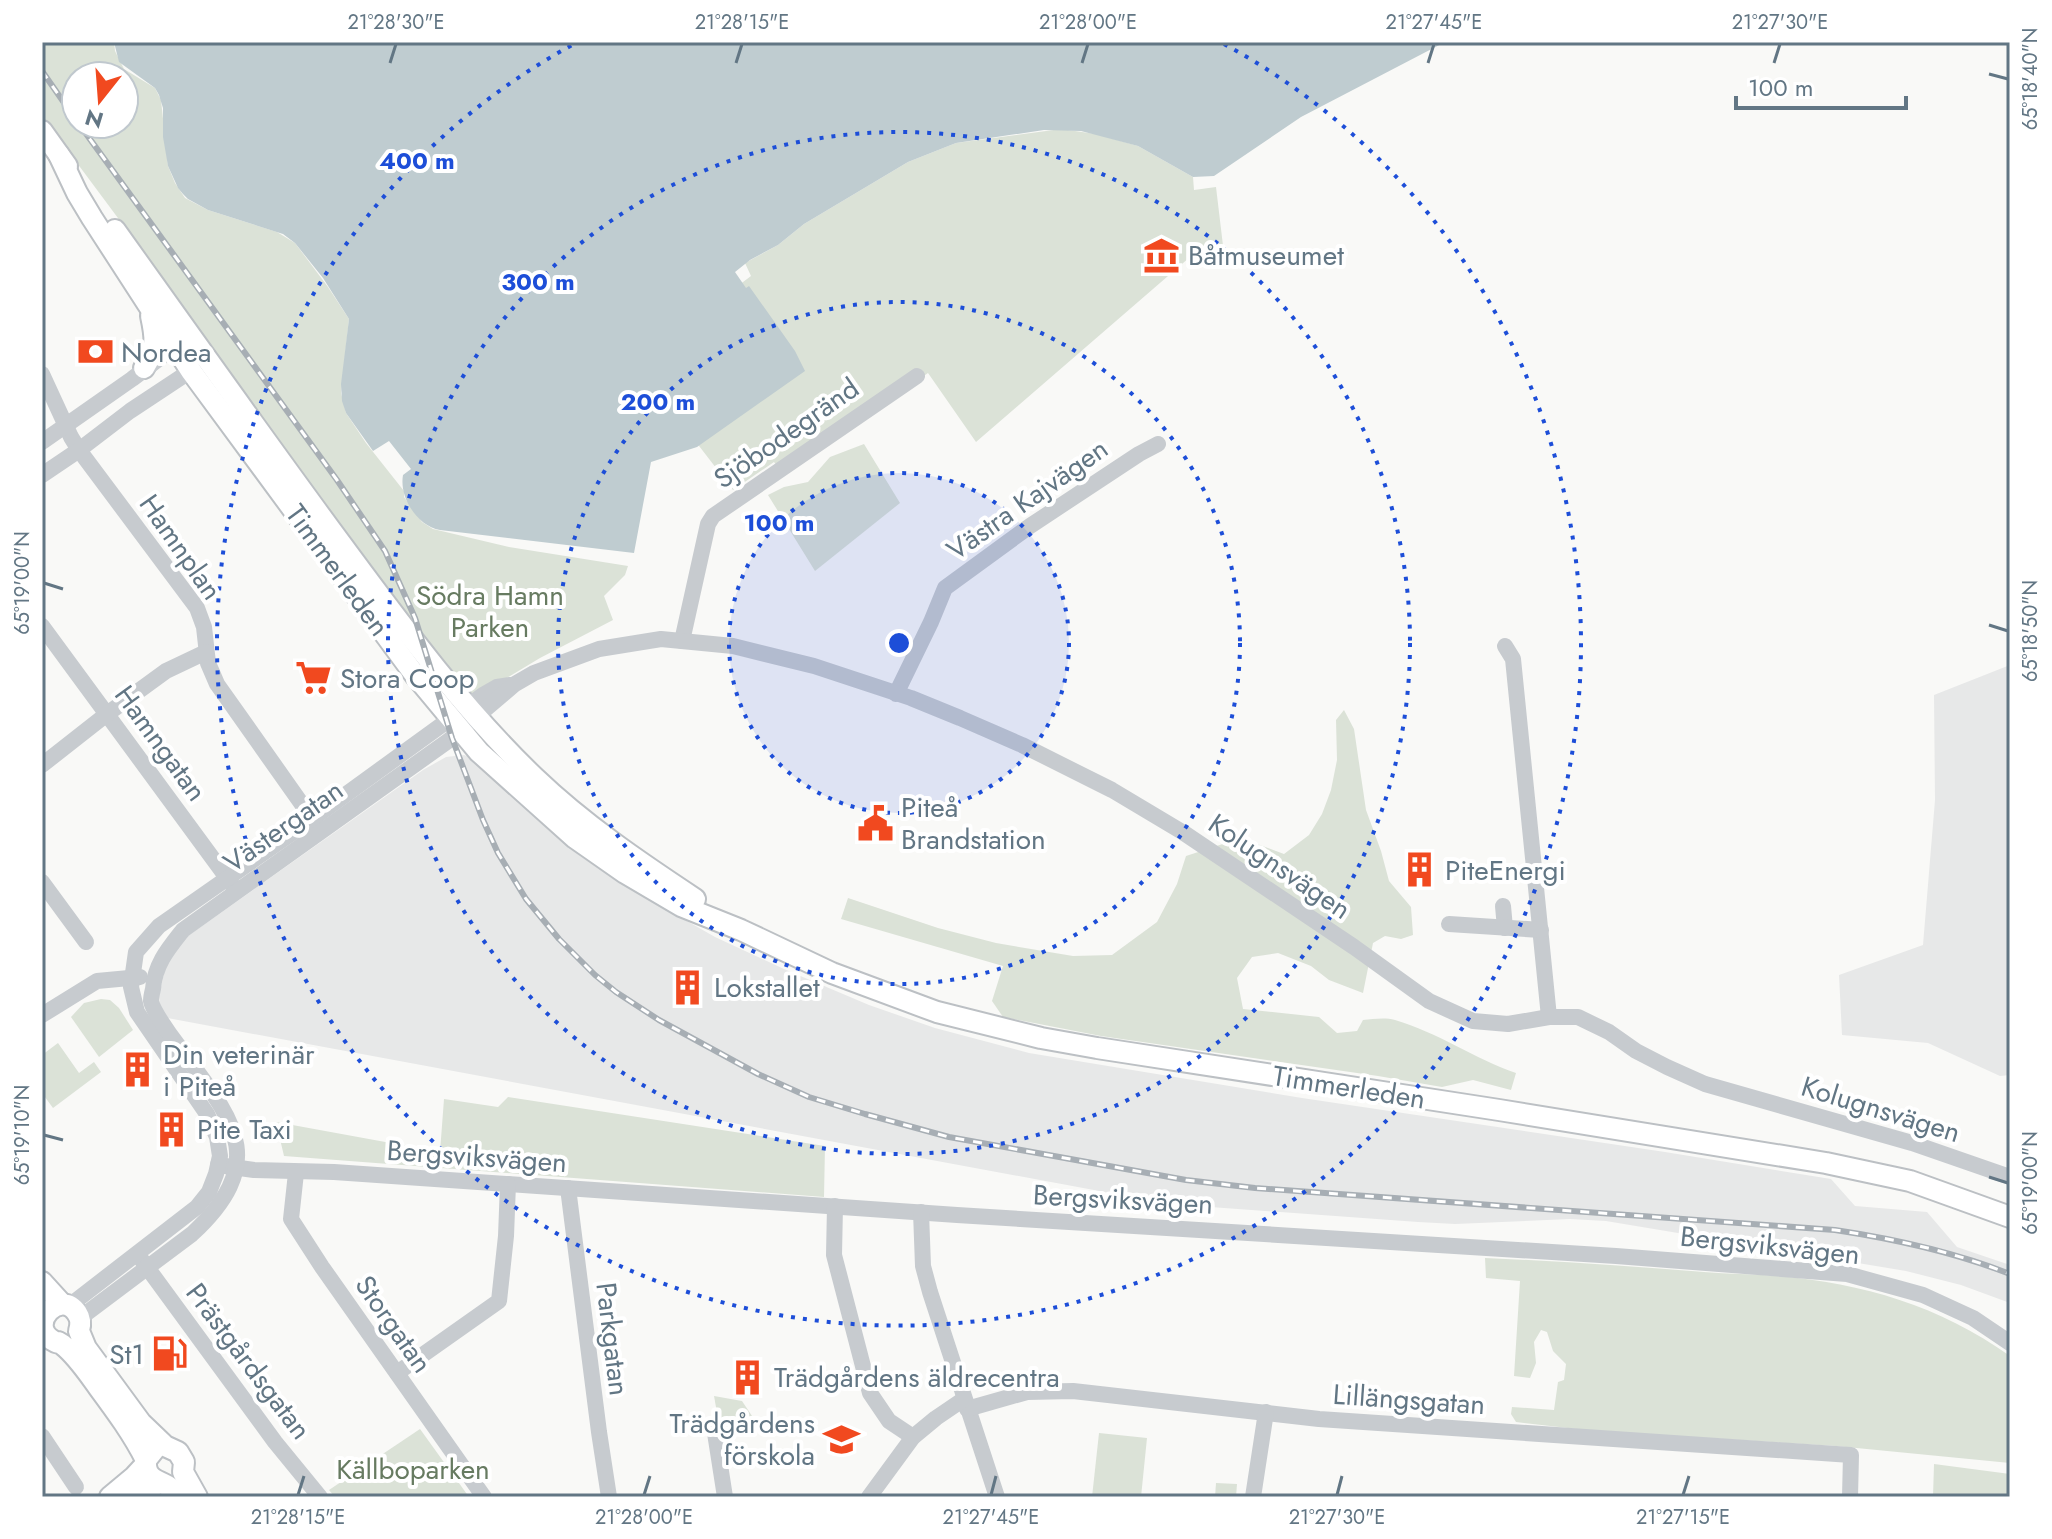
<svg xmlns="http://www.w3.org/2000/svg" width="2052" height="1539" font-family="Jost,sans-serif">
<rect width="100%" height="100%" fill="#f9f9f7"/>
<g fill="#e7e8e8">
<path d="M2010 665V1075L2000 1076 1928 1043 1842 1035 1839 975 1923 945 1935 800 1934 695Z"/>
<path d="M464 755 477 760 580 856 629 888 715 937 784 969 869 1005 935 1028 1029 1053 1302 1098 1665 1152 1831 1179 1855 1206 1927 1212 1957 1247 2010 1265V1303L1961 1285 1906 1271 1606 1221 1570 1219 1455 1224 1418 1222 1183 1205 1110 1193 162 1017 159 997 168 954 185 938 423 770 446 757Z"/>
</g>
<g fill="#dbe2d7" fill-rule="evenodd">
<path d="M42 42H114L115 51 124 69 155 88 161 100 168 166 175 183 185 198 208 210 277 232 295 243 328 287 349 319 341 393 346 413 366 443 404 491V497L422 522 433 529 509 547 628 566 625 575 604 596 613 620 540 658 475 697 461 684 331 517 144 253 42 116ZM76 76H124V124H76Z"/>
<path d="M1061 129 1096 134 1138 146 1193 177 1194 190 1216 187 1224 254 1190 257 976 442 928 373 783 474 774 462 733 490 696 442 739 285 751 276 745 263 778 245 804 224 908 162 956 143Z"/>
<path d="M864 444 900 503 815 571 768 495 784 487 808 482 830 457Z"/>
<path d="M1344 710 1354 729 1366 810 1381 851 1389 881 1411 907 1413 935 1401 939 1385 936 1373 943 1363 993 1329 980 1311 966 1278 953 1252 957 1237 978 1243 1009 1319 1017 1337 1033 1357 1031 1363 1020C1373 1019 1385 1017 1395 1020 1437 1032 1475 1059 1516 1073L1511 1090 1473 1080 1442 1087 1378 1076 1101 1036 1003 1017 992 1001 1003 966 841 919 848 898 938 928 996 943 1073 956 1112 955 1157 922 1177 884 1186 856 1241 838 1284 854 1309 835 1322 814 1331 790 1337 760 1336 720Z"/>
<path d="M101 999 110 1000 119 1008 133 1030 99 1057 71 1017 84 1003Z"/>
<path d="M58 1043 79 1073 94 1062 101 1072 53 1108 42 1093V1055Z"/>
<path d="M508 1097 825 1146 824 1197 284 1156 276 1122 440 1152 444 1099 498 1107Z"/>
<path d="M1485 1258C1558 1261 1631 1266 1704 1272 1728 1274 1753 1274 1777 1276 1862 1283 1940 1306 2010 1356V1463L1836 1446 1594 1431 1516 1422 1511 1414 1512 1407 1554 1410 1558 1382 1564 1380 1566 1364 1553 1351 1547 1332 1541 1330 1534 1342 1536 1363 1530 1378 1514 1376 1520 1281 1486 1278Z"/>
<path d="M714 1396 742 1401 758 1425 720 1429Z"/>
<path d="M420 1429 469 1497H335L329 1490Z"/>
<path d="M1099 1433 1147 1438 1141 1497H1092Z"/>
<path d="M1934 1464 2010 1474V1497H1933Z"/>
<path d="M1216 1483 1237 1484 1236 1497H1215Z"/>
</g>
<path fill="#bfccd0" d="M114 42H1445L1301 117 1214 176 1193 177 1138 146 1081 131 1044 130 956 143 908 162 804 224 778 245 750 260 735 272 746 288 749 286 795 351 805 371 697 447 651 462 634 553 440 530C417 526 399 497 403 475L411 469 389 441 373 451 346 413 342 401 341 384 349 319 323 278 295 243 283 234 208 210 188 199 183 194 178 188 168 166 163 137V108L159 95 155 88 119 62Z"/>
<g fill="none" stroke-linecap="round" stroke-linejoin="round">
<defs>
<g id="major">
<path d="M42 131 67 166"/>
<path d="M59 155 77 193 92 218 191 371 415 675 479 752 575 838 625 873 681 906 741 930 832 973 937 1012 1041 1038 1097 1048 1499 1110 1826 1163 1910 1181 2010 1217"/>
<path d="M115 230C190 335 265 441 342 545 402 626 462 708 535 778 583 824 639 862 695 899"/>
<path d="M144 368C157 347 156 339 151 316"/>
<path d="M42 1282 62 1304"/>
<path d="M154 1450 146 1460C145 1475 152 1479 164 1484 171 1487 176 1492 181 1497"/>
<path d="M146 1460C133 1434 116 1411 99 1388 88 1373 77 1356 63 1345 53 1338 62 1346 52 1340 26 1324 61 1288 77 1313 81 1319 81 1324 79 1331L86 1348 141 1423 165 1446 178 1452 184 1462 183 1472 197 1497"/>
<path d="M110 1497 134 1477 146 1464"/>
<path d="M131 1497 159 1483"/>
</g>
</defs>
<use href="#major" stroke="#bcc0c4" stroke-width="24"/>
<g stroke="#c7cbcf" stroke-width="16">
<path d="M42 374 71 437 79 450 197 608 204 627 208 663 217 684 318 827"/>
<path d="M42 442 132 379 185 339"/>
<path d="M42 475 79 450 130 411 198 366"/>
<path d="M42 626 233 886"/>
<path d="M682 641 708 524 713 516 917 376"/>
<path d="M1505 646 1513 659 1549 1017"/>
<path d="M896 694 931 622 945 588 1030 526 1139 454 1158 444"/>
<path d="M42 765 107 714 166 671 206 652"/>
<path d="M42 882 86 942"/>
<path d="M1503 906 1505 928"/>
<path d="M1449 924 1541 930"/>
<path d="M42 1015 97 981 140 977"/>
<path d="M218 1165 254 1170 334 1172 957 1215 1616 1256 1847 1274 1923 1295 1973 1318 2010 1343"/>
<path d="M296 1173 291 1219 322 1267 484 1497"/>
<path d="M568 1188 599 1432 609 1497"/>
<path d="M835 1206 834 1255 870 1393 889 1421 913 1437"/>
<path d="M921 1212 923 1266 930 1292 997 1497"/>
<path d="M141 1259 275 1442 320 1497"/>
<path d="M69 1306 197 1207 209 1192 216 1174 220 1156 217 1137 207 1114 137 1012 131 987 136 952 159 926 312 819 483 695 497 687 510 685"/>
<path d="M80 1318 192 1234C274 1158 229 1116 177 1044 170 1035 153 1011 151 1001 151 997 152 993 153 989 155 964 168 949 183 930L448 741 515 684 534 673 599 649 661 639 733 646 814 666 911 698 960 718 1022 745 1112 790 1184 833 1354 947 1429 1001 1473 1021 1508 1024 1549 1017H1578L1609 1032 1636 1051 1667 1067 1705 1084 1912 1143 2010 1177"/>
<path d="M397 1373 499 1301 506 1236 508 1184"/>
<path d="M967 1409 1027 1392 1073 1391 1319 1419 1851 1455 1850 1497"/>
<path d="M715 1433 725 1497"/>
<path d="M42 1436 76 1487"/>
<path d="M869 1497 913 1437 936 1418 964 1399"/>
<path d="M1253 1497 1266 1412"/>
</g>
<use href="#major" stroke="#fff" stroke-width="20"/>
<defs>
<g id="rail">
<path d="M42 71 76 120"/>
<path d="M79 124 337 480 385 551 415 618 452 738 483 820 498 853 526 899 559 939 595 975 616 992 659 1020 758 1074 809 1097 865 1114 949 1137 1186 1180 1255 1188 1835 1230C1895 1239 1954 1252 2010 1274"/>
</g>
</defs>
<use href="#rail" stroke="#a7aeb4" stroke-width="6"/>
<use href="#rail" stroke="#fff" stroke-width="3" stroke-dasharray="9" stroke-linecap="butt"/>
</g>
<path fill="none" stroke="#627684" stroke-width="3" d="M390 63 396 44M736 63 742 44M1082 63 1088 44M1428 63 1434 44M1774 63 1780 44M1989 74 2008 79M44 583 63 589M1989 625 2008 631M44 1135 63 1140M1989 1177 2008 1183M298 1495 304 1476M644 1495 650 1476M991 1495 996 1476M1337 1495 1342 1476M1683 1495 1689 1476"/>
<circle cx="899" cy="643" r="170" fill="#1d4ed8" fill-opacity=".12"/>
<g fill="none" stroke="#1d4ed8" stroke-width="4" stroke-dasharray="4 8">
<circle cx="899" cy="643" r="170"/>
<circle cx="899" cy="643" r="341"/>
<circle cx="899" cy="643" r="511"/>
<path d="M1224 44A682 682 0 1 1 574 44"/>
</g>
<defs>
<symbol id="museum-bare" viewBox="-9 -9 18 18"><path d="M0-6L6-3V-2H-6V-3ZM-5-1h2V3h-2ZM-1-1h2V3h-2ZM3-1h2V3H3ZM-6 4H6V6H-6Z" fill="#f1491f" stroke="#fff" stroke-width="2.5" paint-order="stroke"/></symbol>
<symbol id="bank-bare" viewBox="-9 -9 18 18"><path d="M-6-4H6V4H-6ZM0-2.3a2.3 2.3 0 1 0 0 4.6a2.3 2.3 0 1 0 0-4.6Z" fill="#f1491f" stroke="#fff" stroke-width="2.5" paint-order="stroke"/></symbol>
<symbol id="supermarket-bare" viewBox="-9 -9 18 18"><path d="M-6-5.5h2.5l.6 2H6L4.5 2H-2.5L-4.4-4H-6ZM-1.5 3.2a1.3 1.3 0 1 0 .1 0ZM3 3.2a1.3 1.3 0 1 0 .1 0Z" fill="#f1491f" stroke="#fff" stroke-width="2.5" paint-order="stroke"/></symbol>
<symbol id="civic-bare" viewBox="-9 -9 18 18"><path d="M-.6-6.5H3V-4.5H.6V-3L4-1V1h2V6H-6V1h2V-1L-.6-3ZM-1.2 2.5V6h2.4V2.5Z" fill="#f1491f" stroke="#fff" stroke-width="2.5" paint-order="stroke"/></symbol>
<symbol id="building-bare" viewBox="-9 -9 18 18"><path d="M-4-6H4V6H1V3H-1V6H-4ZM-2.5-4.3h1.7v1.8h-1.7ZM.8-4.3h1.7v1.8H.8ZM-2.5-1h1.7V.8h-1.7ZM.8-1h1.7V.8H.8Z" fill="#f1491f" stroke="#fff" stroke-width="2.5" paint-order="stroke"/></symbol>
<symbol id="fuel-bare" viewBox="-9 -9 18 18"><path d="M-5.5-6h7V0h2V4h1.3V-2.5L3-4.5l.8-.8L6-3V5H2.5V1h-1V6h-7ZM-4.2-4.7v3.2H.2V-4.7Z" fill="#f1491f" stroke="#fff" stroke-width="2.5" paint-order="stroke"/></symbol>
<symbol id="school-bare" viewBox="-9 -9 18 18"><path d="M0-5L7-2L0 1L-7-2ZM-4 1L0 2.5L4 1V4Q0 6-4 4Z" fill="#f1491f" stroke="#fff" stroke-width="2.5" paint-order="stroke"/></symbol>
</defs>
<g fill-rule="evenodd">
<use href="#museum-bare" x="1136" y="230" width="51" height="51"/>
<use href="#bank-bare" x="70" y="326" width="51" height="51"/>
<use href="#supermarket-bare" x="288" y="652" width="51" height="51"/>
<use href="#civic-bare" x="850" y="798" width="51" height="51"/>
<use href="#building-bare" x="1394" y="844" width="51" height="51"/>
<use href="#building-bare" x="662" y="962" width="51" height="51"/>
<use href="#building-bare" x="112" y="1044" width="51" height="51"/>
<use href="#building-bare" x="146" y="1104" width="51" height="51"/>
<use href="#fuel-bare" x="144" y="1328" width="51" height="51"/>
<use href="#building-bare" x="722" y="1352" width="51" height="51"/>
<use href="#school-bare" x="816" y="1414" width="51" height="51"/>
</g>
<g text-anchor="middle" stroke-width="8" stroke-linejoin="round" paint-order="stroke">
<g font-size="28" fill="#627684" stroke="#fff" text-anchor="start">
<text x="1188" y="265">Båtmuseumet</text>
<text x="121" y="362">Nordea</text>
<text x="340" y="688">Stora Coop</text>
<text x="901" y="817">Piteå<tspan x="901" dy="32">Brandstation</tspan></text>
<text x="1445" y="880">PiteEnergi</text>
<text x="714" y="997">Lokstallet</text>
<text x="163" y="1064">Din veterinär<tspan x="163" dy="32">i Piteå</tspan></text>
<text x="197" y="1139">Pite Taxi</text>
<text x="144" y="1364" text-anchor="end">St1</text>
<text x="774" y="1387">Trädgårdens äldrecentra</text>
<text x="815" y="1433" text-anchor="end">Trädgårdens<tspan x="815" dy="32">förskola</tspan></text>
</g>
<g font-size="28" fill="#627684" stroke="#fff">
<text transform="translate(786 433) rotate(-35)" y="10">Sjöbodegränd</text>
<text transform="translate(1027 499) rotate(-35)" y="10">Västra Kajvägen</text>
<text transform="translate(181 547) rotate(55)" y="10">Hamnplan</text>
<text transform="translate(338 570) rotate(54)" y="10">Timmerleden</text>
<text transform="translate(161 743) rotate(54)" y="10">Hamngatan</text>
<text transform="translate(283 826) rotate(-35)" y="10">Västergatan</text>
<text transform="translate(1280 866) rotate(34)" y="10">Kolugnsvägen</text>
<text transform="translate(1349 1087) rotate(9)" y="10">Timmerleden</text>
<text transform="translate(1881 1109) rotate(17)" y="10">Kolugnsvägen</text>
<text transform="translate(477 1156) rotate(4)" y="10">Bergsviksvägen</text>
<text transform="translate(1123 1199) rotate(3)" y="10">Bergsviksvägen</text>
<text transform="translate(1770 1245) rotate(6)" y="10">Bergsviksvägen</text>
<text transform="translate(394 1324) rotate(55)" y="10">Storgatan</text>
<text transform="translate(613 1339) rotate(83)" y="10">Parkgatan</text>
<text transform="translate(249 1361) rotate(53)" y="10">Prästgårdsgatan</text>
<text transform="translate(1409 1399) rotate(4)" y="10">Lillängsgatan</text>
</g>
<g font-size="28" fill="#677b61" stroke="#fff">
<text x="490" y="605">Södra Hamn<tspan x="490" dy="32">Parken</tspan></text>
<text x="413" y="1479">Källboparken</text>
</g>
</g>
<circle cx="899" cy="643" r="12" fill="#1d4ed8" stroke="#fff" stroke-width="4"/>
<g font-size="24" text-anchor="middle" font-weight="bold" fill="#1d4ed8" stroke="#fff" stroke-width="8" stroke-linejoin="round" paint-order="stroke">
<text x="417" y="169">400 m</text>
<text x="538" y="290">300 m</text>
<text x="658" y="410">200 m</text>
<text x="779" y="531">100 m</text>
</g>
<rect width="2052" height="1539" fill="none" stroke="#ffffff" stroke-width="88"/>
<g transform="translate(100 100) rotate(197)"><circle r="38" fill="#ffffff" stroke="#c0c8ce" stroke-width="2"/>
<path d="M0-6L14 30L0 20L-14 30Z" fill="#f1491f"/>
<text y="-12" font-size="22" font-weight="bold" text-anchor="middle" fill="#627684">N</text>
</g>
<path d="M1736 96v12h170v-12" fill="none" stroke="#627684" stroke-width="4"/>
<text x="1748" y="96" font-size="24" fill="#627684" stroke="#ffffff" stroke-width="6" paint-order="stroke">100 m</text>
<rect x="44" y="44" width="1964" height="1451" fill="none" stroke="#627684" stroke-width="3"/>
<g font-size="20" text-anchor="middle" fill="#627684">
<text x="396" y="29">21°28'30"E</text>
<text x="742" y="29">21°28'15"E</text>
<text x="1088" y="29">21°28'00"E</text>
<text x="1434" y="29">21°27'45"E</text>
<text x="1780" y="29">21°27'30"E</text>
<text transform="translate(2030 79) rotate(-90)" y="7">65°18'40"N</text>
<text transform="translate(22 583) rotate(-90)" y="7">65°19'00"N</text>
<text transform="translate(2030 631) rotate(-90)" y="7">65°18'50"N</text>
<text transform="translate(22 1135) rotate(-90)" y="7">65°19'10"N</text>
<text transform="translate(2030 1183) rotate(-90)" y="7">65°19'00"N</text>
<text x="298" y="1524">21°28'15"E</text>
<text x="644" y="1524">21°28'00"E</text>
<text x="991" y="1524">21°27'45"E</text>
<text x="1337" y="1524">21°27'30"E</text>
<text x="1683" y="1524">21°27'15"E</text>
</g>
</svg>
